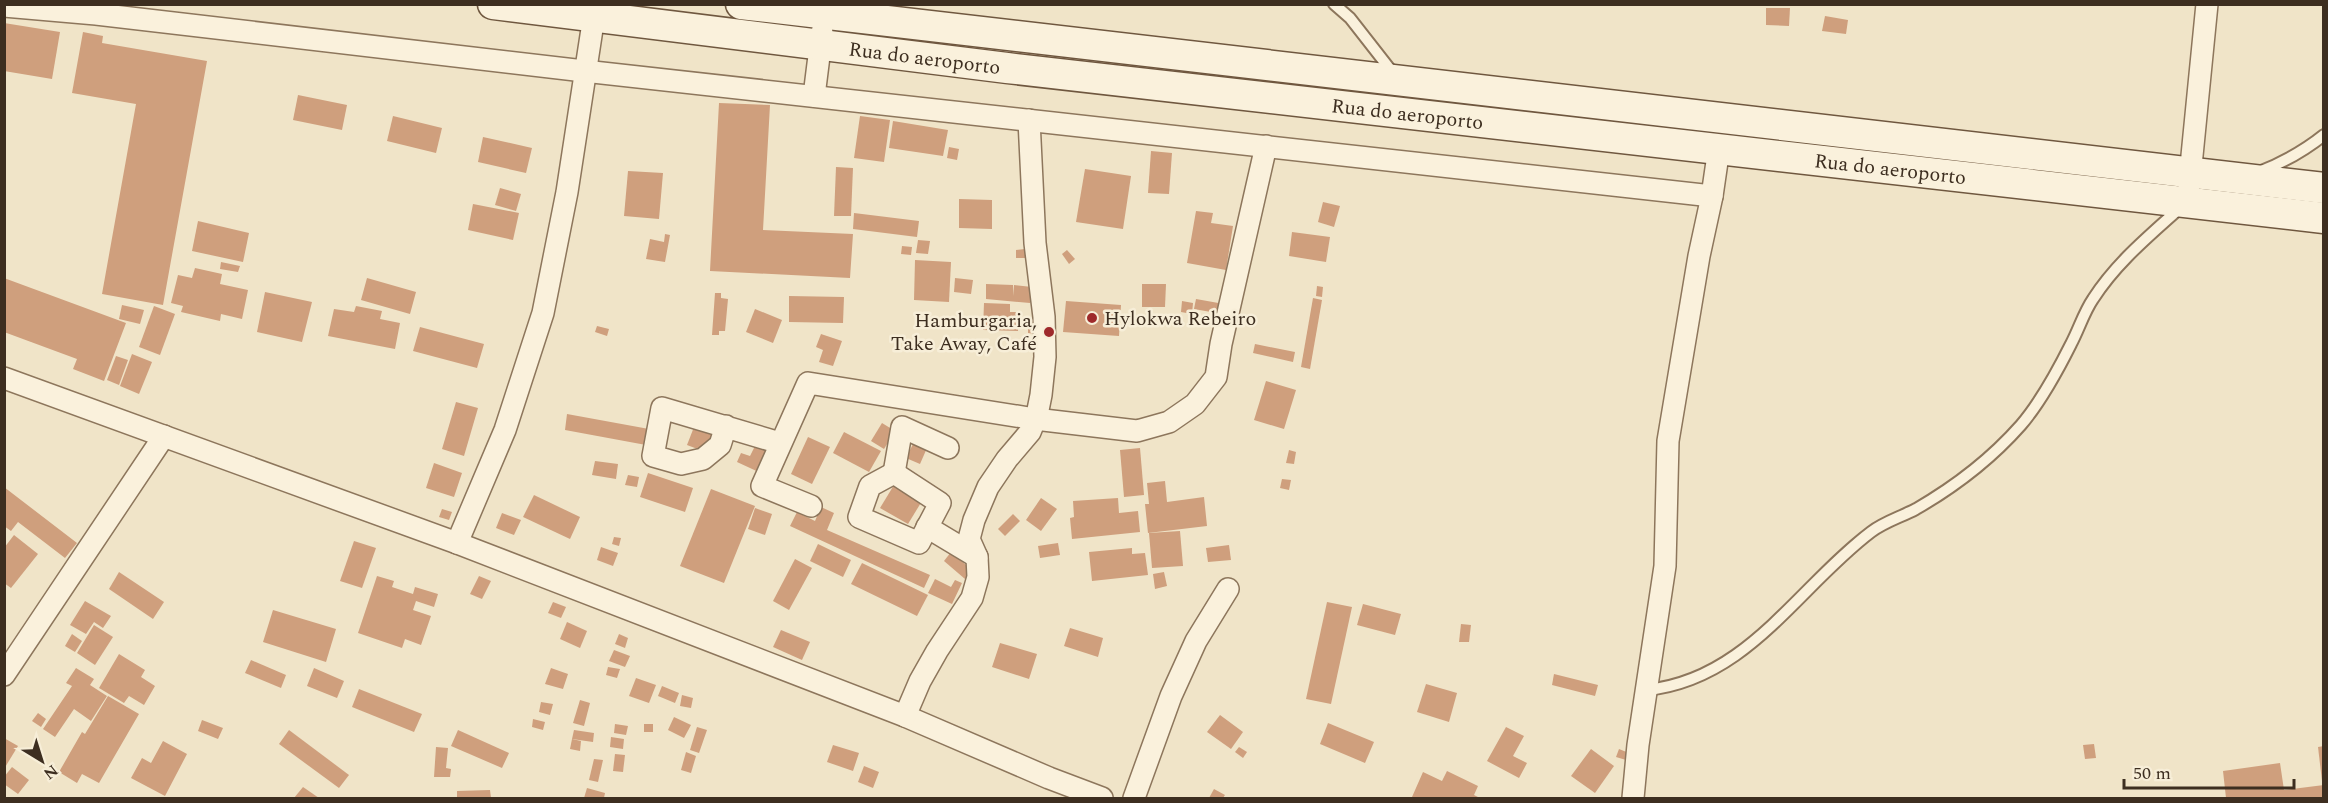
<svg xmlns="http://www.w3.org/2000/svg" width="2328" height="803" font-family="Spectral,serif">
<rect width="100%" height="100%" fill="#f0e4c8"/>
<g fill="#cf9f7d">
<path d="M1766 8H1790L1789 26 1766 25Z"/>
<path d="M1825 16 1848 20 1846 34 1822 31Z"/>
<path d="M4 23 60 32 52 79 4 71Z"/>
<path d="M83 32 103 36 102 43 207 61 163 305 102 294 136 104 72 93Z"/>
<path d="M298 95 347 105 342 130 293 120Z"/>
<path d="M719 103 770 105 763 230 853 234 850 278 710 271Z"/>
<path d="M393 116 442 128 436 153 387 141Z"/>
<path d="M860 116 890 120 884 162 854 158Z"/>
<path d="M893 121 948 130 943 156 889 148Z"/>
<path d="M483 137 532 148 526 173 478 162Z"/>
<path d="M949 147 959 149 957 160 947 158Z"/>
<path d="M1151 151 1172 153 1169 194 1148 193Z"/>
<path d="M836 167 853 168 851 216H834Z"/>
<path d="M1085 169 1131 176 1123 229 1076 222Z"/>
<path d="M628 171 663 173 659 219 624 216Z"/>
<path d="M500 188 521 194 516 211 495 205Z"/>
<path d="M959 199 992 200V229L959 228Z"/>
<path d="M1323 202 1340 206 1334 227 1318 222Z"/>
<path d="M473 204 519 213 513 240 468 230Z"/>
<path d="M1196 211 1213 213 1211 223 1233 226 1226 270 1187 263Z"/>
<path d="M854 213 919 221 917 237 853 229Z"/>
<path d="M198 221 249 233 243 262 192 251Z"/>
<path d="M1292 232 1330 237 1326 262 1289 256Z"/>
<path d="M665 234 670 235 665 262 646 259 650 239 664 242Z"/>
<path d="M918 240 930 241 928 254 916 253Z"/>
<path d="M902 246 912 247 911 255 901 254Z"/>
<path d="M1025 249V258H1016V250Z"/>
<path d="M1067 250 1075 259 1069 264 1062 254Z"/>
<path d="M915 260 951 262 949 302 914 300Z"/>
<path d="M221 262 240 266 238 272 220 269Z"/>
<path d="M195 268 222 274 220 284 248 290 242 319 221 314 220 321 181 312 183 306 171 303 178 275 192 278Z"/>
<path d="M4 278 126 323 104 381 73 369 77 359 4 332Z"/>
<path d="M367 278 416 292 410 314 361 300Z"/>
<path d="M955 278 973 280 971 294 954 292Z"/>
<path d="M986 284 1013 285V296L1014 285 1032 287 1030 303 986 299Z"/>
<path d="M1142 284H1166L1165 307H1142Z"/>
<path d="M1317 286 1323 287 1322 297 1316 296Z"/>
<path d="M265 292 312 302 302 342 257 332Z"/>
<path d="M715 293H721V298L728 299 725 331H719V335H712Z"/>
<path d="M789 296 844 297 843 323 789 322Z"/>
<path d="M1313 298 1322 300 1310 369 1301 367Z"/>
<path d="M1196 299 1224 304 1222 314 1194 309Z"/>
<path d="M1066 301 1121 305 1119 336 1063 332Z"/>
<path d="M1182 301 1193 303 1192 314 1181 312Z"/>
<path d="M984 303 1010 304V312H1019L1018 331 983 330Z"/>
<path d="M122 305 144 310 140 324 119 319Z"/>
<path d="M154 306 175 314 160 355 139 347Z"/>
<path d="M356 306 382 311 380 319 400 323 395 349 328 336 334 309 354 312Z"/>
<path d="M755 309 782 320 773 343 746 332Z"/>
<path d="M1028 322H1037V334L1028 333Z"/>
<path d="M597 326 609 329 607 336 595 332Z"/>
<path d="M420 327 484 344 477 368 413 351Z"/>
<path d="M821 334 842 341 833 366 819 362 823 350 816 347Z"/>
<path d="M1255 344 1295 352 1293 362 1253 353Z"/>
<path d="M132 354 152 362 139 394 120 386Z"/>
<path d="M116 356 128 360 119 385 107 380Z"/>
<path d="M1266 381 1296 390 1284 429 1254 420Z"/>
<path d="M456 402 478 408 464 456 442 449Z"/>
<path d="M567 414 649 429 646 445 565 430Z"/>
<path d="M882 423 895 431 884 449 871 441Z"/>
<path d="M694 427 715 434 708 453 687 445Z"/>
<path d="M844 432 881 451 869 472 833 453Z"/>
<path d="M808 437 830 447 812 484 791 474Z"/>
<path d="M914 442 927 448 920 464 906 458Z"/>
<path d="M755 446 772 454 763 474 737 462 741 453 750 456Z"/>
<path d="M1140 448 1144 495 1124 497 1120 450Z"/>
<path d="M1289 450 1296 452 1294 464 1286 463Z"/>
<path d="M595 461 618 464 616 479 592 475Z"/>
<path d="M434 463 462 473 454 497 426 488Z"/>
<path d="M648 473 693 488 685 512 640 497Z"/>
<path d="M628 475 639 477 637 487 625 485Z"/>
<path d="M1282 479 1291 480 1289 490 1280 488Z"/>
<path d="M1165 481 1167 502 1204 497 1207 526 1148 533 1145 504H1149L1147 483Z"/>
<path d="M894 485 922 501 908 524 880 508Z"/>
<path d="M4 487 77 543 65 558 18 522 11 531 4 526Z"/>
<path d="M711 489 755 506 724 583 680 566Z"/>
<path d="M534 495 580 517 570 539 523 517Z"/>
<path d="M1041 498 1057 509 1041 531 1026 520Z"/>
<path d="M1118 498 1119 513 1138 511 1140 532 1072 539 1070 518 1074 517 1073 501Z"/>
<path d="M821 507 834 513 827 530 930 575 924 588 790 526 797 512 815 521Z"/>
<path d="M755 508 772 514 765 535 748 529Z"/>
<path d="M442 509 452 512 449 520 439 517Z"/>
<path d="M502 513 521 520 514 535 496 528Z"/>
<path d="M1013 514 1020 521 1005 536 998 529Z"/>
<path d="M1180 531 1183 566 1152 568 1149 533Z"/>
<path d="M14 535 38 554 11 588 4 583V548Z"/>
<path d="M614 537 621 538 619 546 612 544Z"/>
<path d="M354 541 376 548 362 588 340 581Z"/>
<path d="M1058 543 1060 555 1040 558 1038 546Z"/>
<path d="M818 544 851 560 843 577 810 561Z"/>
<path d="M1229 545 1231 560 1208 562 1206 548Z"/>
<path d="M601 547 618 553 613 566 597 560Z"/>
<path d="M1132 548V554L1145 553 1148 575 1092 581 1089 552Z"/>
<path d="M951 552 973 571 965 579 944 561Z"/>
<path d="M795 559 812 568 789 610 773 601Z"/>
<path d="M862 563 928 595 917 616 851 584Z"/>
<path d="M119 572 164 602 153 619 109 589Z"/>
<path d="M1164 572 1167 586 1155 589 1153 574Z"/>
<path d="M377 576 394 581 392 587 413 594 415 587 438 594 434 607 416 601 413 610 431 616 421 645 405 639 402 648 358 633Z"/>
<path d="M479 576 491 581 482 599 470 594Z"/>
<path d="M935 579 951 587 955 580 962 583 952 604 928 593Z"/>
<path d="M85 601 111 616 103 628 94 622 86 634 70 625Z"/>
<path d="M553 602 566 607 561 618 548 613Z"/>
<path d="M1327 602 1352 607 1331 704 1306 699Z"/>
<path d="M1363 604 1401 614 1395 635 1357 625Z"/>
<path d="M273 610 336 629 326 662 263 642Z"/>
<path d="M567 622 587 631 580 648 560 639Z"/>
<path d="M1461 624 1471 625 1469 642H1459Z"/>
<path d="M94 625 113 637 95 665 77 653Z"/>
<path d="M1070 628 1103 638 1098 657 1064 646Z"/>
<path d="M781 630 810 642 802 660 773 647Z"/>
<path d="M72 634 82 641 75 652 65 646Z"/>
<path d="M619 634 628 638 625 648 615 644Z"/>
<path d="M1000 643 1037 654 1029 679 992 667Z"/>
<path d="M614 650 630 656 625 667 609 661Z"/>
<path d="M119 654 145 670 141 677 155 686 144 705 129 696 124 703 99 688Z"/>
<path d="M251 660 286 675 281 688 245 673Z"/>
<path d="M608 667 620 669 617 678 606 675Z"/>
<path d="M76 668 94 679 90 685 107 696 91 721 74 709 55 737 43 729 72 686 66 683Z"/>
<path d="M314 668 344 681 337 698 307 686Z"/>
<path d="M551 668 568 674 563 689 545 684Z"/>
<path d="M1554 674 1598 685 1595 696 1552 685Z"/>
<path d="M636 678 656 685 649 703 629 696Z"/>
<path d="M1426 684 1457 693 1449 722 1417 712Z"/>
<path d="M662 686 679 693 675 703 658 696Z"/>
<path d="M359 689 422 714 414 732 352 707Z"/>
<path d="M682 695 693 698 691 708 680 706Z"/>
<path d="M108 696 139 714 99 783 82 774 77 783 59 772 82 732 85 734Z"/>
<path d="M580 700 590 703 584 726 573 723Z"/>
<path d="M541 702 553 704 550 715 539 712Z"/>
<path d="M38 713 46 719 41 727 32 721Z"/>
<path d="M1220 715 1243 732 1231 749 1207 732Z"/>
<path d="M674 717 691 725 684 738 668 730Z"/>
<path d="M533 719 545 722 543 730 532 727Z"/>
<path d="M202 720 223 728 218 739 198 731Z"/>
<path d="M1328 723 1374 742 1365 763 1320 744Z"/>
<path d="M615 724 628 726 626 735 614 733Z"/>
<rect x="644" y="724" width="9" height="8"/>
<path d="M697 727 707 730 699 753 690 750Z"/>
<path d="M1506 727 1524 736 1513 756 1527 763 1519 778 1487 761Z"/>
<path d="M289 730 349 775 339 788 279 744Z"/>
<path d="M458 730 509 753 502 768 451 746Z"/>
<path d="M574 730 594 733 593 742 572 739Z"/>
<path d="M611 737 624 739 623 749 610 747Z"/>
<path d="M4 738 18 746 4 769Z"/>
<path d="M572 739 581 741 580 751 570 749Z"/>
<path d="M163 741 187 754 165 796 131 778 142 758 151 763Z"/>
<path d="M2094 744 2096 758 2085 759 2083 745Z"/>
<path d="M833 745 859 753 853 771 827 762Z"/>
<path d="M2324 746V781H2322L2318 747Z"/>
<path d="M436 747 448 748 446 768 451 769 450 777H434Z"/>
<path d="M1239 747 1247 752 1243 758 1235 752Z"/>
<path d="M1591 749 1614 766 1595 793 1571 776Z"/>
<path d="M1619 749 1629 753 1626 760 1616 757Z"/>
<path d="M686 752 696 756 691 773 681 770Z"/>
<path d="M615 754 625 755 623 772 613 771Z"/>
<path d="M594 759 603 760 598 782 589 780Z"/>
<path d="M2280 763 2284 790 2324 785V798H2226L2223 771Z"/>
<path d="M864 766 879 772 873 788 858 782Z"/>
<path d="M12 767 29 780 18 794 4 784V777Z"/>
<path d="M1447 771 1478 786 1474 795 1480 798 1412 797 1423 772 1442 781Z"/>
<path d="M303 787 319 798H294Z"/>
<path d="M587 788 605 793 604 798H584Z"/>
<path d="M1214 789 1225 795 1223 798H1209Z"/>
<path d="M490 790 491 798H457V791Z"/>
</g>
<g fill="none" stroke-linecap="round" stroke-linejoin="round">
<defs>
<g id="service">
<path d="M1334 4 1350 18 1393 73"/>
<path d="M2259 172C2282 163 2304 151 2324 135"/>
<path d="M1646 690C1747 680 1797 588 1871 532 1884 522 1901 517 1916 509 1956 486 1991 459 2021 425 2039 404 2059 368 2071 344 2079 329 2084 312 2093 299 2116 263 2149 236 2180 208"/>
</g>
<g id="minor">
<path d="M4 6 96 14 584 71 1712 196"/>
<path d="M814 96 822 32"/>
<path d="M2189 186 2207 4"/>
<path d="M4 378 457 543 905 716 1049 778 1102 798"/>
<path d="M726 426 720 445 703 459 681 464 653 456 662 408 780 443"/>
<path d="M894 473 940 503 919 543 859 517 870 486Z"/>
<path d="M894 473 902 427 948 448"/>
<path d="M811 506 762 486 808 383 1035 419 1137 431 1169 422 1195 404 1216 377 1221 344 1266 146"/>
<path d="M927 527 977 557"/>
<path d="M457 543 505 430 543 313 567 192 594 16"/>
<path d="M4 675 164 436"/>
<path d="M905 716 920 681 937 651 972 598 978 577 977 557 969 539 974 520 988 487 1007 459 1030 432 1037 415 1041 395 1045 357 1044 317 1035 243 1029 120"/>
<path d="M1134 798 1171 696 1196 641 1228 589"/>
<path d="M1633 798 1638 745 1665 566 1668 441 1699 256 1712 196 1719 148"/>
</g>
<g id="secondary">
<path id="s1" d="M493 4 1007 68 2324 218"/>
<path d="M741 4 2324 188"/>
</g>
</defs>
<use href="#service" stroke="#8d765c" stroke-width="14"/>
<use href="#minor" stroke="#8d765c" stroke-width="24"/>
<use href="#secondary" stroke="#6f573f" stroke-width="33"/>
<use href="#service" stroke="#faf1dc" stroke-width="10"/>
<use href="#minor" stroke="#faf1dc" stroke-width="21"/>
<use href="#secondary" stroke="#faf1dc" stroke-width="30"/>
</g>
<g fill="#9e2a2b" stroke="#f7eed8" stroke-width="2">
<circle cx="1092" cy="318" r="6"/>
<circle cx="1049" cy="332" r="6"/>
</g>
<g text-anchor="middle" stroke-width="5" stroke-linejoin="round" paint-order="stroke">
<g font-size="20" fill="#3d2e20" stroke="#f7eed8">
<text dy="7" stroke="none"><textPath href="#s1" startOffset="435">Rua do aeroporto</textPath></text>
<text dy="7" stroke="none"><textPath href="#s1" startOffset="921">Rua do aeroporto</textPath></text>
<text dy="7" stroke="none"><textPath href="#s1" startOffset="1407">Rua do aeroporto</textPath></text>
</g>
<g font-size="20" fill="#3d2e20" stroke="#f7eed8" text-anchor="start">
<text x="1104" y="325">Hylokwa Rebeiro</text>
<text x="1037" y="327" text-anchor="end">Hamburgaria,<tspan x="1037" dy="23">Take Away, Café</tspan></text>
</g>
</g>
<rect width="2328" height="803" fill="none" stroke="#3d2e20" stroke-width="12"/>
<g transform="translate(42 761) rotate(142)" stroke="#f7eed8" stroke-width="4.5" paint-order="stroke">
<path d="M0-4.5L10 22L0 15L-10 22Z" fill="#3d2e20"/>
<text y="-9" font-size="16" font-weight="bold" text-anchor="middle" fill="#3d2e20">N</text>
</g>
<path d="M2124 779v9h170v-9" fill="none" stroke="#3d2e20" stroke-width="3"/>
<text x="2133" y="779" font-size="18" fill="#3d2e20" stroke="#f7eed8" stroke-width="4.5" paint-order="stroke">50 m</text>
</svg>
